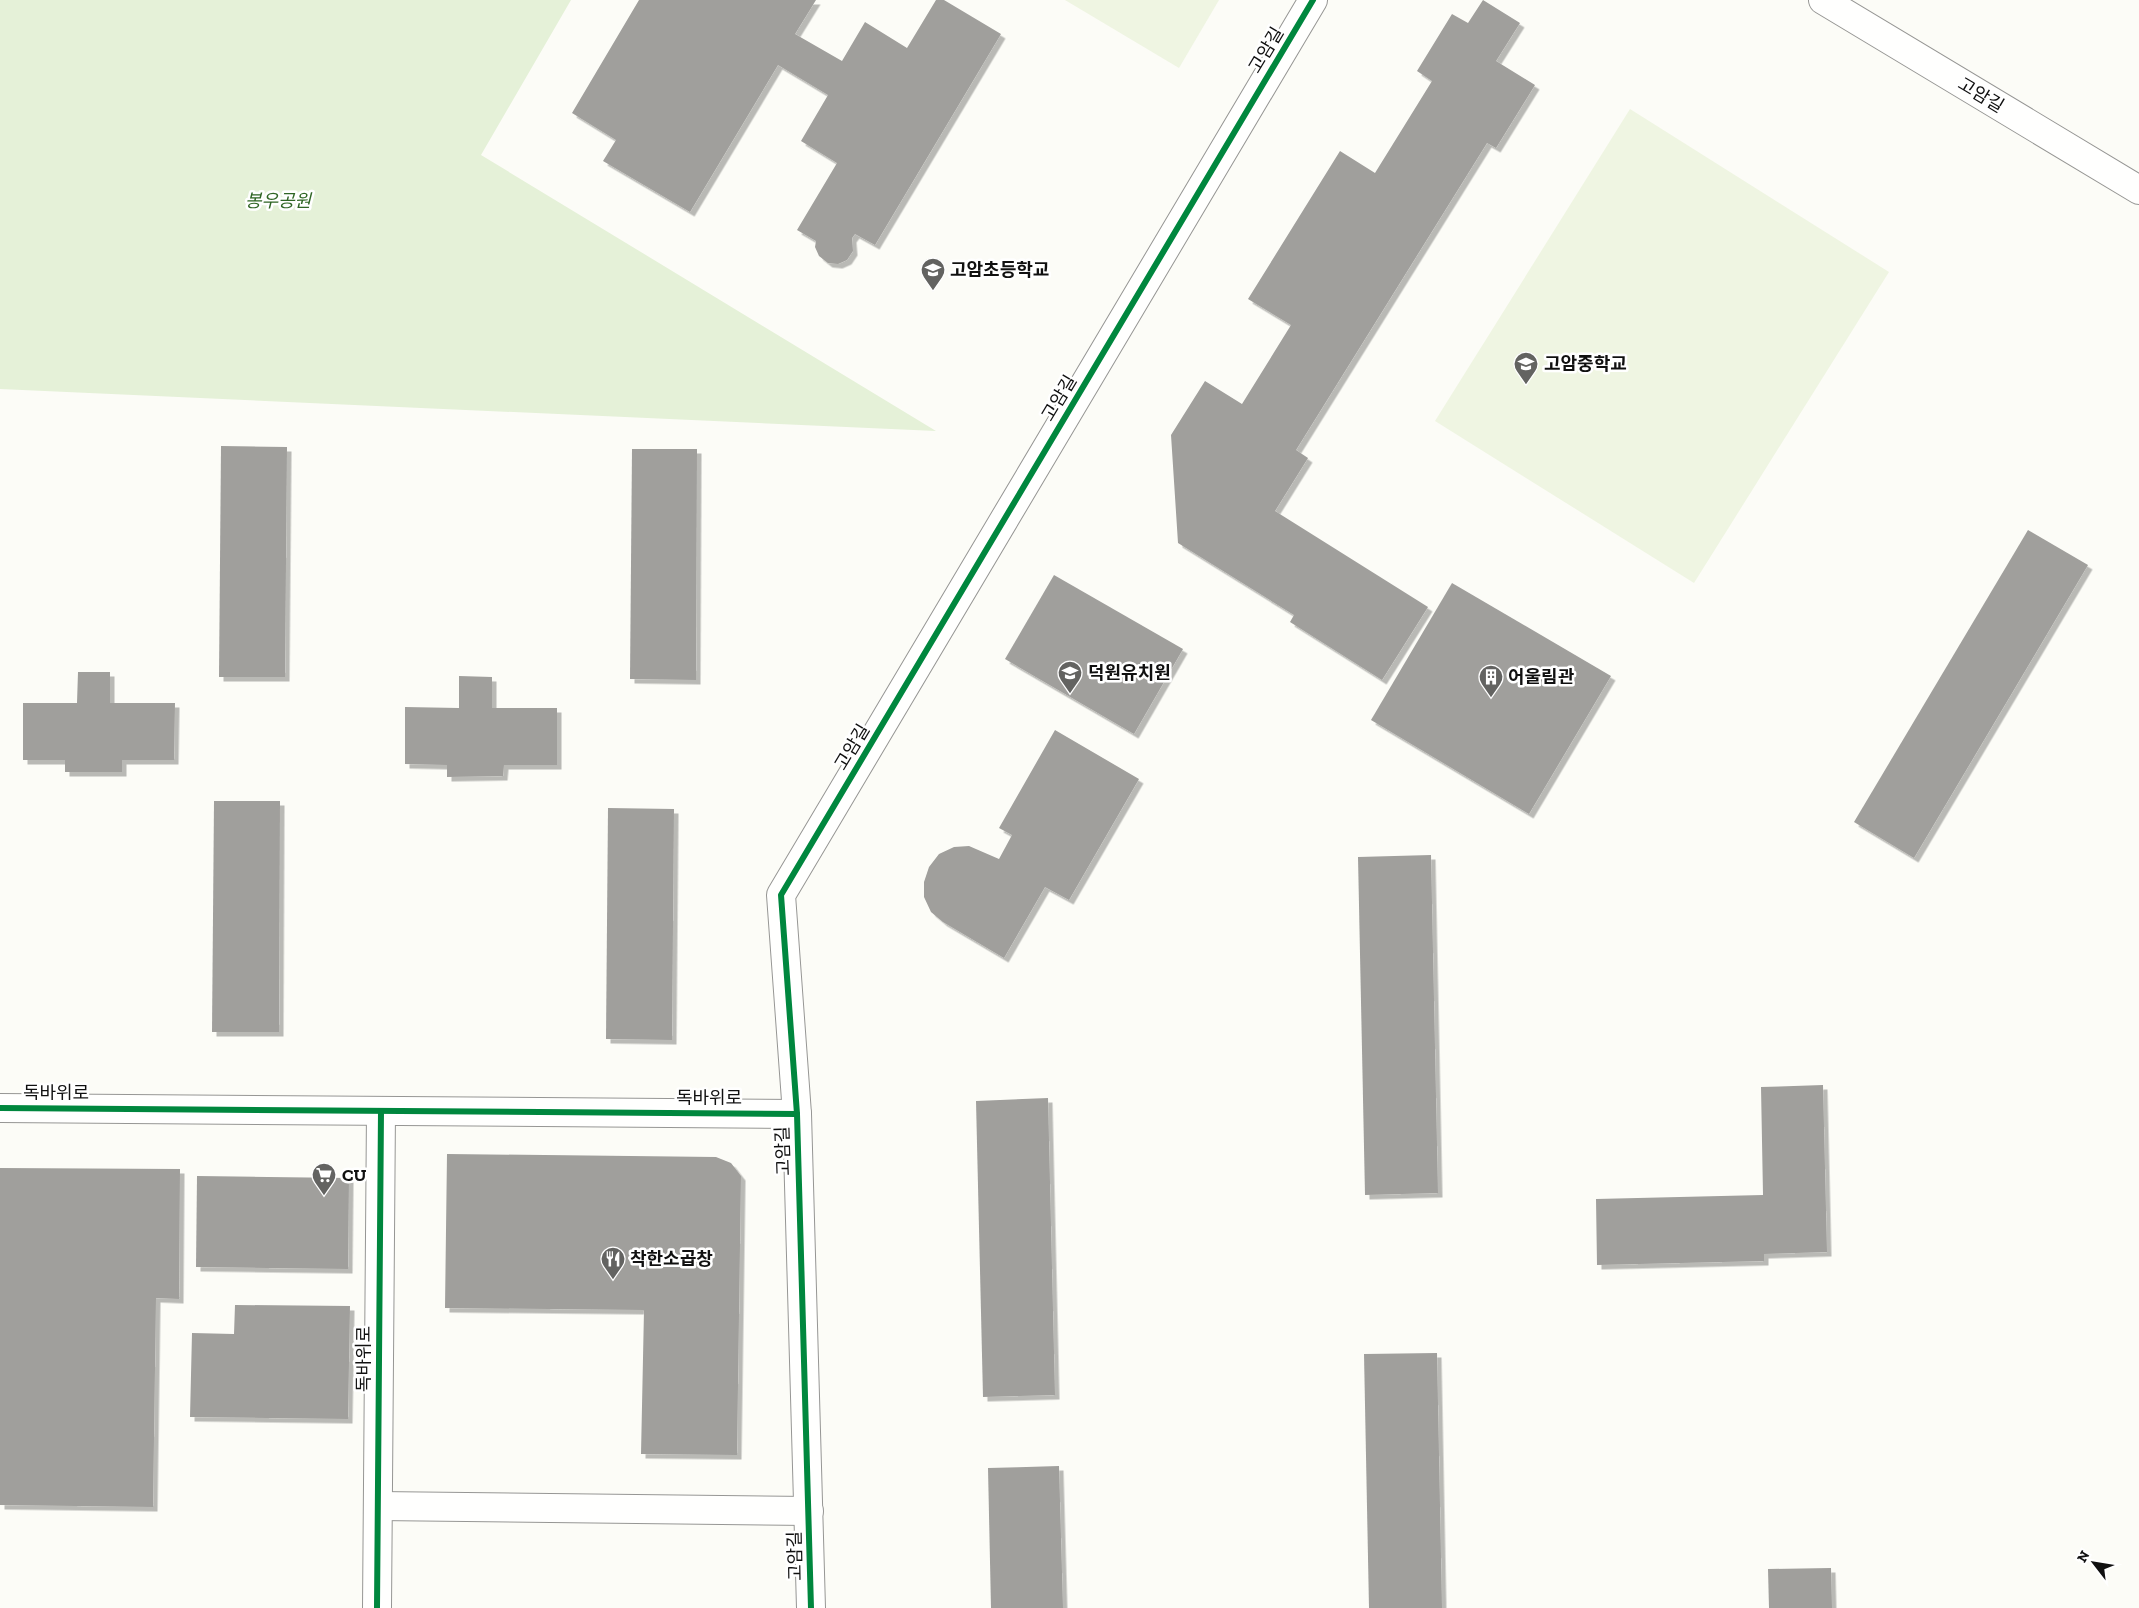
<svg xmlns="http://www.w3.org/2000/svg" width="2139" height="1608" font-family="'Zilla Slab','Noto Sans KR',serif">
<defs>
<filter id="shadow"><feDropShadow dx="4.5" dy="4.5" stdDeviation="0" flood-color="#0004"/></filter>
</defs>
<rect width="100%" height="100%" fill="#fcfcf7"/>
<path fill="#e5f1d8" d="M0 0H571L481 155 936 431 0 389Z"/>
<g fill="#eff5e2">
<path d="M1065 0H1219L1179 68Z"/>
<path d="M1630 109 1889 272 1694 583 1435 421Z"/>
</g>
<g fill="#a09f9c" filter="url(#shadow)">
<path d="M639 0H816L795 34 842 61 865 22 907 48 936 0H944L1001 34 875 245 855 234 852 238 853 251 847 260 838 264 828 263 819 256 815 247 816 241 797 230 837 163 801 141 828 95 778 65 690 212 603 161 616 140 572 113Z"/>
<path d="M1483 0 1520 23 1496 61 1535 85 1496 148 1487 143 1296 450 1308 458 1275 511 1428 607 1382 680 1290 622 1294 615 1178 543 1171 435 1205 381 1242 404 1291 325 1248 299 1340 151 1375 173 1432 81 1417 71 1452 14 1468 23Z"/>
<path d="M221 446 287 447 285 677H219Z"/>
<path d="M632 449H697L696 680 630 679Z"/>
<path d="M2028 530 2088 565 1914 858 1854 822Z"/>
<path d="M1054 575 1183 649 1134 734 1005 659Z"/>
<path d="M1452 583 1611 676 1529 814 1371 720Z"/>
<path d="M78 672H110V703H175L174 760H122V772H65V760H23V703H77Z"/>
<path d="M459 676 492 677V708H557V765H504L503 776 447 777V765L405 764V707L459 708Z"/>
<path d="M1055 730 1139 779 1069 900 1045 887 1004 958 943 922 931 912 924 897V882L929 867 939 854 954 847 969 846 999 859 1012 835 999 828Z"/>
<path d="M214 801H280L279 1032H212Z"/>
<path d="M608 808 674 809 672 1040 606 1039Z"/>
<path d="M1431 855 1438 1193 1365 1195 1358 857Z"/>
<path d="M1823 1085 1827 1252 1764 1254V1261L1597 1265 1596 1199 1763 1195 1761 1087Z"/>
<path d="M1048 1098 1055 1395 983 1397 976 1101Z"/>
<path d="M447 1154 716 1157 731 1163 741 1176 737 1455 641 1454 644 1310 445 1308Z"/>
<path d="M0 1168 180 1169 179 1299 156 1298 153 1507 0 1505Z"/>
<path d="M197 1176 349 1178 348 1269 196 1267Z"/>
<path d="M235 1305 350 1306 348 1419 190 1417 192 1333 234 1334Z"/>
<path d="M1437 1353 1442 1608H1369L1364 1354Z"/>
<path d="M1059 1466 1063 1608H991L988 1468Z"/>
<path d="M1831 1568 1832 1608H1769L1768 1569Z"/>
</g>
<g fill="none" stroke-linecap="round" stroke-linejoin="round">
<defs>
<g id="minor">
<path d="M1823 0 2139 190"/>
<path d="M0 1108 797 1114"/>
<path d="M378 1506 809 1511"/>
<path d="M377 1608 381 1111"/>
<path d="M811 1608 797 1114 781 895 1313 0"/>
</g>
</defs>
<use href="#minor" stroke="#969694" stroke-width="30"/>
<use href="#minor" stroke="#fffffe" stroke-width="28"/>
<defs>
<g id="cycleway">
<path d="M0 1108 797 1114"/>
<path d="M377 1608 381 1111"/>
<path d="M811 1608 797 1114 781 895 1313 0"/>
</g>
</defs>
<use href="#cycleway" stroke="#fff" stroke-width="9"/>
<use href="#cycleway" stroke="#00873e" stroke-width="6"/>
</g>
<defs>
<symbol id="school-pin" viewBox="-11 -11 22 30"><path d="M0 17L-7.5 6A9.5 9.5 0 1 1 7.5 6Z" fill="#636361" stroke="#fff"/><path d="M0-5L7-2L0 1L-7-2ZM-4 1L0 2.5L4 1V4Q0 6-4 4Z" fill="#fff"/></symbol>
<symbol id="building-pin" viewBox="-11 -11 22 30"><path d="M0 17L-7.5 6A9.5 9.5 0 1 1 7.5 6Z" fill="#636361" stroke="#fff"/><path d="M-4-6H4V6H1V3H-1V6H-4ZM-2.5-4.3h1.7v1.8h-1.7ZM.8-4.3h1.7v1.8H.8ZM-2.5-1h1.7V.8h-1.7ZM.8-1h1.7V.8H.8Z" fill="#fff"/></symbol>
<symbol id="supermarket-pin" viewBox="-11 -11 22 30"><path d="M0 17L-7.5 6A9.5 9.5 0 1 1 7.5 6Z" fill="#636361" stroke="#fff"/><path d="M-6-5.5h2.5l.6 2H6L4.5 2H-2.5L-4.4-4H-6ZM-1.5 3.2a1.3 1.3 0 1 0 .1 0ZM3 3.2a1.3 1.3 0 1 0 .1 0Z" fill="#fff"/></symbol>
<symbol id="restaurant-pin" viewBox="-11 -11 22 30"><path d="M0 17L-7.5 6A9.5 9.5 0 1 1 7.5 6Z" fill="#636361" stroke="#fff"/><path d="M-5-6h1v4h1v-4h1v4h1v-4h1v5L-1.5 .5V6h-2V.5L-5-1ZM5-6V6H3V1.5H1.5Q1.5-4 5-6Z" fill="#fff"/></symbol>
</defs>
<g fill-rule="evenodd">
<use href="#school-pin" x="919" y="256" width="28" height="38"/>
<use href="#school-pin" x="1512" y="350" width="28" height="38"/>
<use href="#school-pin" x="1056" y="659" width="28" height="38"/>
<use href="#building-pin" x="1477" y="663" width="28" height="38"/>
<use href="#supermarket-pin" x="310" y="1161" width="28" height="38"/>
<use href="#restaurant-pin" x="599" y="1245" width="28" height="38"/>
</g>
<g text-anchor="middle" stroke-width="5" stroke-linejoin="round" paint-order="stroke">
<g font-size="18" fill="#101010" stroke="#fff">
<text transform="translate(1266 50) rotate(-59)" y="6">고암길</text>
<text transform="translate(1981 95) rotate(31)" y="6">고암길</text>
<text transform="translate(1059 398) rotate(-59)" y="6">고암길</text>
<text transform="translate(852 747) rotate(-59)" y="6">고암길</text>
<text x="56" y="1099">독바위로</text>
<text x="709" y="1104">독바위로</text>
<text transform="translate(783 1151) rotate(-92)" y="6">고암길</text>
<text transform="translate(364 1359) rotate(-90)" y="6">독바위로</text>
<text transform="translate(795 1556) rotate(-91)" y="6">고암길</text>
</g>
<g font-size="18" font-style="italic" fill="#2f6524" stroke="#fff">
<text x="278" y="207">봉우공원</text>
</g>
<g font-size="18" font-weight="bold" fill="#101010" stroke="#fff" text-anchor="start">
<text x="950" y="276">고암초등학교</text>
<text x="1544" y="370">고암중학교</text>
<text x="1088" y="679">덕원유치원</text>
<text x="1508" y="683">어울림관</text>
<text x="342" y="1181">CU</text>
<text x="630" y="1265">착한소곱창</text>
</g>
</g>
<g transform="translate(2094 1563) rotate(301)" stroke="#ffffff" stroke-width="4" paint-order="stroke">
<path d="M0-4L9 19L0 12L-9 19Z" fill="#101010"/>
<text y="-8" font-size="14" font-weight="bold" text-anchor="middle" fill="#101010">N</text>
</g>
</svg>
